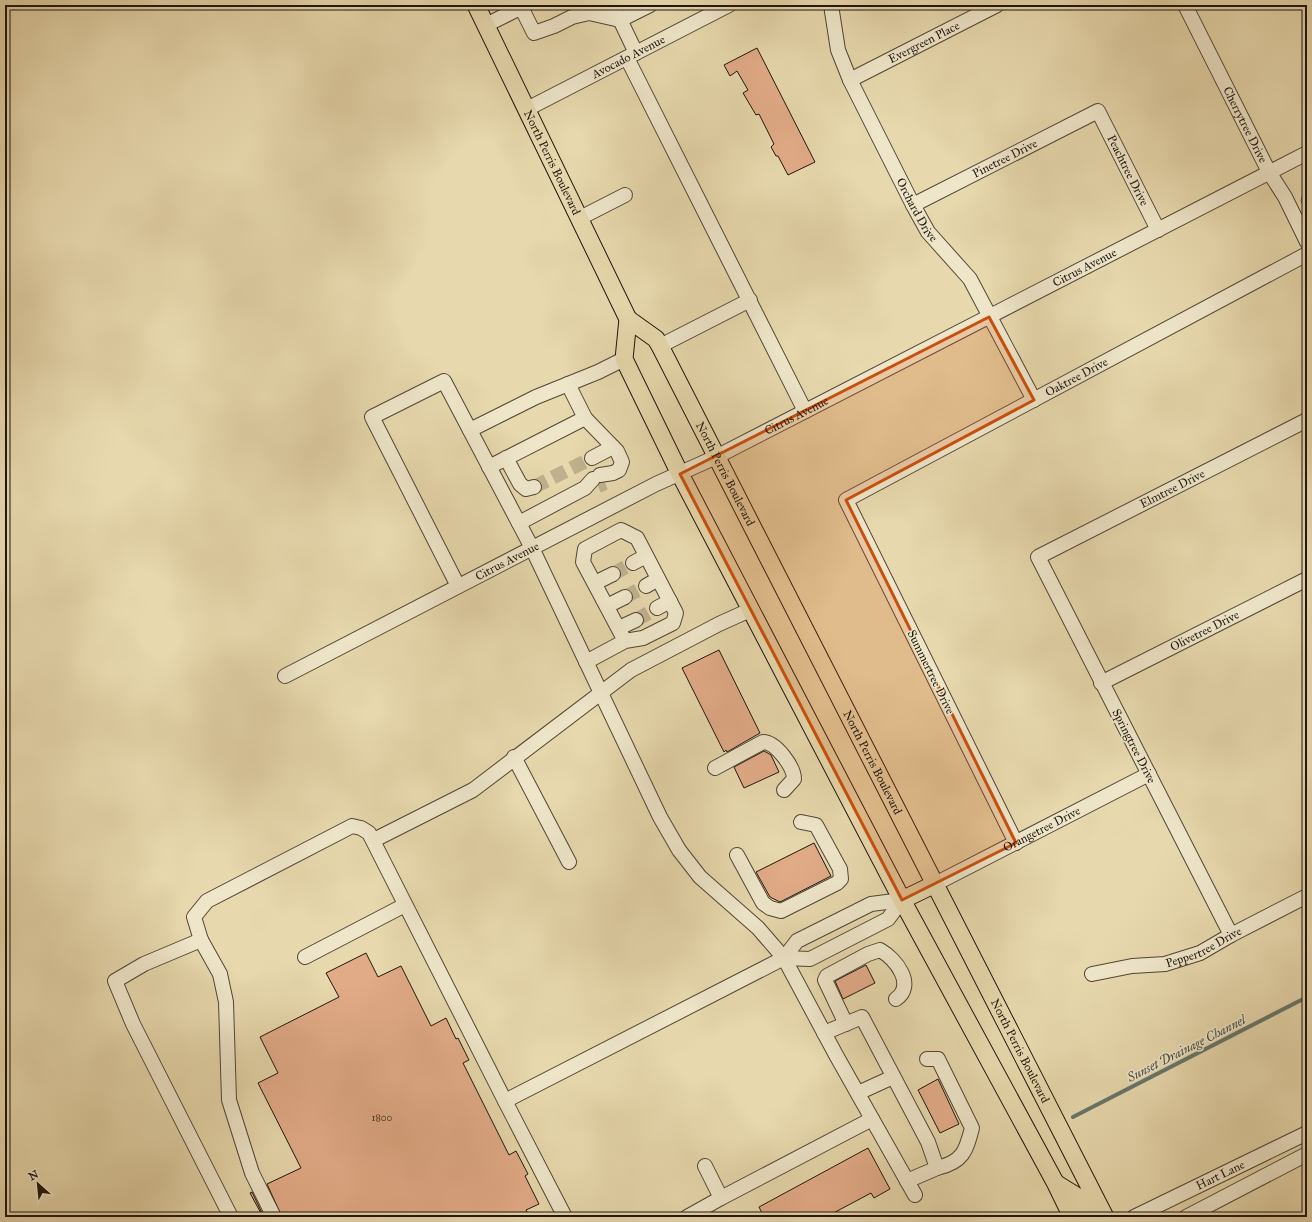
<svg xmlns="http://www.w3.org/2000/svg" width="1312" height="1222" font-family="'IM FELL Great Primer',serif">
<rect width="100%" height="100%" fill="#e7d8ad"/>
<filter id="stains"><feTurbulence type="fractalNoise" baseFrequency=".005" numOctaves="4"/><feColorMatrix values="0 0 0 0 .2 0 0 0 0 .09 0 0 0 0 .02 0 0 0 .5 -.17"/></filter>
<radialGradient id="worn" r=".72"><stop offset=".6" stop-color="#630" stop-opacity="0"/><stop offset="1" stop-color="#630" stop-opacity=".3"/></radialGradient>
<path fill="#bebc84" stroke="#6e6848" d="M1307 176V214L1301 201Z"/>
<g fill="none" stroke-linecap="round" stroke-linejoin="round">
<path stroke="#67776c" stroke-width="4" d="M1073 1117 1307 997"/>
</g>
<g fill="#e2ab88" stroke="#1e150d">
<path d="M757 48 815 162 788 175 778 156H776L771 147 774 144 759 114 756 115 743 93 748 90 737 71 730 76 724 65Z"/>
<path d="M719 650 760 733 727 752 726 750 724 752 682 668Z"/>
<path d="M764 751 771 755 779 772 744 788 734 767Z"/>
<path d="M814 843 831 876 780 902 770 897 756 872Z"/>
<path d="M366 953 378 977 401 966 431 1026 446 1018 456 1039 458 1038 469 1060 463 1063 509 1155 516 1151 528 1174 525 1176 539 1204 526 1210 530 1217H282L267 1184 301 1168 258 1083 278 1073 260 1037 339 997 326 973Z"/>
<path d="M866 965 875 983 843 999 835 981Z"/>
<path d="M938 1079 959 1124 940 1133 918 1090Z"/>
<path d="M868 1148 890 1189 874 1198 871 1193 826 1217H764L759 1207Z"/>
<path d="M252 1192 264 1217H263L250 1193Z"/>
</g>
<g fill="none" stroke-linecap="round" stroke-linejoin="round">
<g stroke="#bfb18d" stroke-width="14" stroke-dasharray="14 7" stroke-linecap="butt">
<path d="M598 486 605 483"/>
<path d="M534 487 592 458"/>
<path d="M613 574 633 563"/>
<path d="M625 597 646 586"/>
<path d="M636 620 657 608"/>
</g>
<defs>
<g id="minor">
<path d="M520 5 534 33 554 26 572 17 589 13 620 20 650 5"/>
<path d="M613 5 636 53"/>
<path id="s1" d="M831 5 838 50 850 80 913 205 928 232 970 279 1034 400"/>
<path id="s2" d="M1185 5 1269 172 1285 197 1307 242"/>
<path d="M486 25 526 5"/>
<path d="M627 58 805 411"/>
<path id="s3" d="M850 80 997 5"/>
<path id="s4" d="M527 109 729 5"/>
<path id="s5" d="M913 205 1098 111 1158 230"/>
<path d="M580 218 625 195"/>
<path d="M660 346 750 300"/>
<path d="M568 384 585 418 617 451 622 462 619 470 613 473 600 475"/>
<path d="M470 430 536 397 598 372 624 359"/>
<path d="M506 458 520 484 526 489 534 487"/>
<path d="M592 458 613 447"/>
<path d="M489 467 585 418"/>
<path d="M519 523 585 488 593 479"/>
<path d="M633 563 646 556"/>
<path d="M595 583 613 574"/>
<path d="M458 586 372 417 444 381 532 548 660 817 679 850 700 877 758 928 784 958 836 1055 915 1195"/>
<path d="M646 586 658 579"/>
<path d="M607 606 625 597"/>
<path d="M657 608 670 601"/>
<path d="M619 628 636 620"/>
<path d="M586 662 625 641 643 638 673 623 676 613 637 538 621 530 585 549 583 562 625 641"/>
<path id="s6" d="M285 676 656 484 716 457 1307 153"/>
<path id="s7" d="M1101 683 1307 579"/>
<path d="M514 757 569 862"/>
<path d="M715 768 763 742C776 742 794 767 794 779L784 790"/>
<path d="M374 840 473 790 631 670 719 624 750 610"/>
<path id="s8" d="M1016 843 846 500 1307 254"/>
<path d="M737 855 763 903 770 908 781 911 837 883 841 879 840 869 816 825 801 822"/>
<path id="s9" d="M935 884 1149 774"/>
<path id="s10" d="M1231 935 1038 557 1307 420"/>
<path d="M201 940 194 917 207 901 352 826 361 828 369 833 505 1101 565 1217"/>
<path d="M305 957 405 905"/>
<path d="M784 958 810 959 888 919 902 900"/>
<path id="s11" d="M1092 974 1132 966 1165 964 1200 953 1231 935 1307 896"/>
<path d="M846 1024 825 980 827 976 868 954 880 950C896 959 916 985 896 999"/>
<path d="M824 1033 862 1017 928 1142 937 1168 907 1181"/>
<path d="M927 1059H938L972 1128C966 1151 963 1162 937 1168"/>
<path d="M858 1093 893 1077"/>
<path d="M505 1101 784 958 797 941 871 904 902 900"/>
<path d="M721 1198 872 1119"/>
<path d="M231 1217 133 1024 115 981 144 964 201 940 220 974 226 1002 229 1100 252 1173 274 1217"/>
<path d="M687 1217 721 1198 705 1166"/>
<path id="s12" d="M1134 1217 1307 1133"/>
<path d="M1186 1217 1307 1154"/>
</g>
<g id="major">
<path id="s13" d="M476 5 628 319 624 359 680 474 902 900 1056 1184 1072 1217"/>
<path id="s14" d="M628 319 656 339 660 346 1105 1217"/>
<path d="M902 900 935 884"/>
<path d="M1057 1184 1078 1197 1088 1217"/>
</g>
</defs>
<use href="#minor" stroke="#504635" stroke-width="16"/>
<use href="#major" stroke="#1e150d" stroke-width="19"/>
<use href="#minor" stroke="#efe6ca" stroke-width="14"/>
<use href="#major" stroke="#e7d8ad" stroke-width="17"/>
</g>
<path fill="#ca4f0c" fill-opacity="0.2" stroke="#ca4f0c" stroke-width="3" stroke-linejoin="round" d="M989 317 1034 400 846 500 1016 843 902 900 680 474Z"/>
<g text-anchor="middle" stroke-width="3" stroke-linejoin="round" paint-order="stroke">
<g font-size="10" fill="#4f3a2c">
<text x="382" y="1121">1800</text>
</g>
<g font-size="12" fill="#1e150d" stroke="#efe6ca">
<text dy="4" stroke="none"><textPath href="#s3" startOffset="83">Evergreen Place</textPath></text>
<text dy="4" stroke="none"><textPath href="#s4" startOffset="114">Avocado Avenue</textPath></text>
<text dy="4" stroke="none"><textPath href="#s2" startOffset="134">Cherrytree Drive</textPath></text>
<text dy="4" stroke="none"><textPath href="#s5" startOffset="103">Pinetree Drive</textPath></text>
<text dy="4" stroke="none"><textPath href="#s13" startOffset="175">North Perris Boulevard</textPath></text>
<text dy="4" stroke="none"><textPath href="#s5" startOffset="274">Peachtree Drive</textPath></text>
<text dy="4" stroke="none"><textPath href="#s1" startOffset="224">Orchard Drive</textPath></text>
<text dy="4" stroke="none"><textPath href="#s6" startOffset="898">Citrus Avenue</textPath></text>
<text dy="4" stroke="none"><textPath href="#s8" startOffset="644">Oaktree Drive</textPath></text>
<text dy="4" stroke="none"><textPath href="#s6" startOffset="574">Citrus Avenue</textPath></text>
<text dy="4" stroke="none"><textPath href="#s14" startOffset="186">North Perris Boulevard</textPath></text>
<text dy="4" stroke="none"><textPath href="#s10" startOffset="575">Elmtree Drive</textPath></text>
<text dy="4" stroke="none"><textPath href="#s6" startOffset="250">Citrus Avenue</textPath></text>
<text dy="4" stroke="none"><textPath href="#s7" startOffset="116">Olivetree Drive</textPath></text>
<text transform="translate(931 672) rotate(64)" y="4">Summertree Drive</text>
<text transform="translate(1134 746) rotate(63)" y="4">Springtree Drive</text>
<text dy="4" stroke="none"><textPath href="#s14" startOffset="510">North Perris Boulevard</textPath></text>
<text dy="4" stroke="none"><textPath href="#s9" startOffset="120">Orangetree Drive</textPath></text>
<text dy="4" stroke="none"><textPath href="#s11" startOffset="116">Peppertree Drive</textPath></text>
<text dy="4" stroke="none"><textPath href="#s14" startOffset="834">North Perris Boulevard</textPath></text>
<text dy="4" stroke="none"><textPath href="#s12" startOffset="96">Hart Lane</textPath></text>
</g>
<g font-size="13" font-style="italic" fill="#484e45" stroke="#efe6ca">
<text transform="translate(1186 1048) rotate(-27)" y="5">Sunset Drainage Channel</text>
</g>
</g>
<rect width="1312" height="1222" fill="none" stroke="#e7d8ad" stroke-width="20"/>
<rect x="6" y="6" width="1300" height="1210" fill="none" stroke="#1e150d" stroke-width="2"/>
<rect x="10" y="10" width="1292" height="1202" fill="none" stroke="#1e150d"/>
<g transform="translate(38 1184) rotate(333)" stroke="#efe6ca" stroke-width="3" paint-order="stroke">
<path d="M0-3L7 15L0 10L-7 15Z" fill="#1e150d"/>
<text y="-6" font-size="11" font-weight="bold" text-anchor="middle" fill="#1e150d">N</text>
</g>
<rect width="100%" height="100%" filter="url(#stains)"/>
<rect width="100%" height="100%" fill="url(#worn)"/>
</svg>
